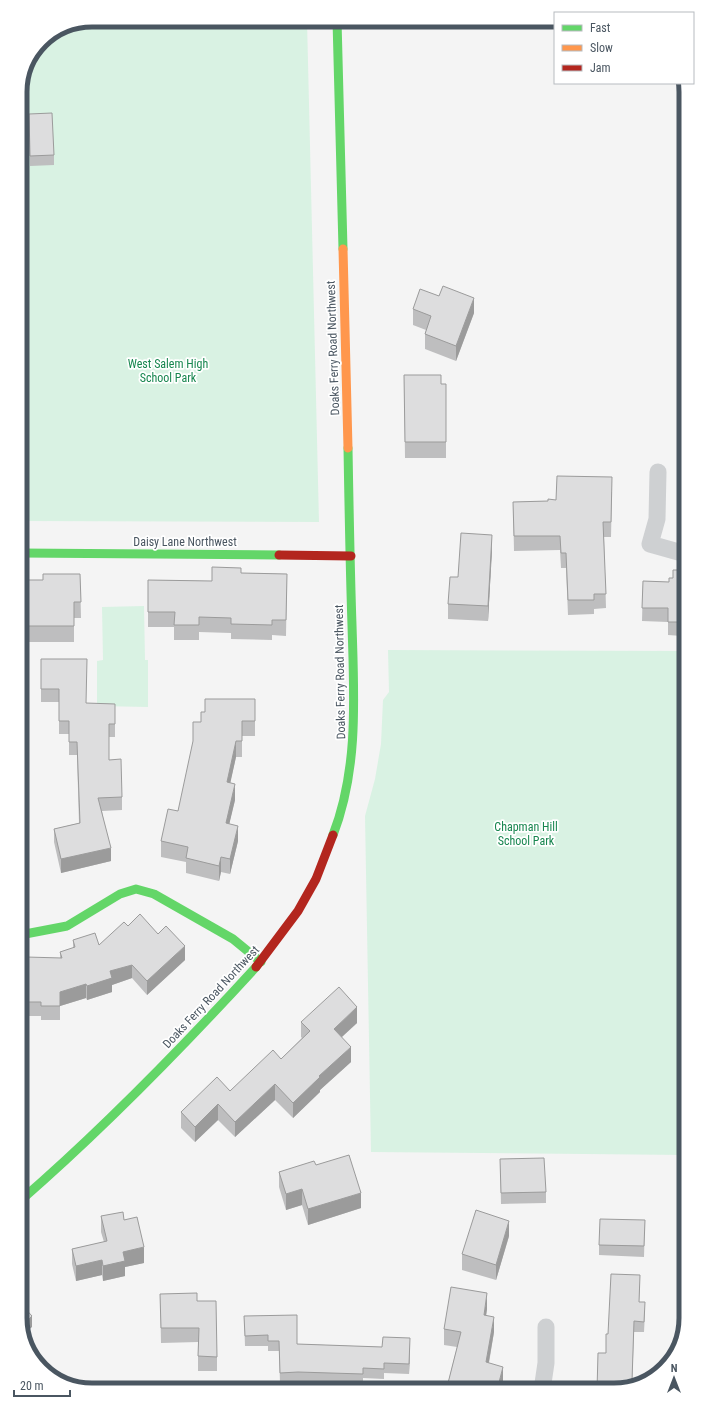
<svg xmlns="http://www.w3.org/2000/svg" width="706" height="1410" font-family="'Roboto Condensed',sans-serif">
<rect width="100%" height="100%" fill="#f4f4f4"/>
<g fill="#d9f2e3">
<path d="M92 20H307L319 522 20 521V88L41 41 65 25Z"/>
<path d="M144 606 145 660H148V707L97 706V661L103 660 102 607Z"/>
<path d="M388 650 686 651V1155L371 1152 365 816 375 779 381 744 383 700 389 692Z"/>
</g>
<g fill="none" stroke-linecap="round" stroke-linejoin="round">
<g stroke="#ced0d2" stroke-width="17">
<path d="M658 472 657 519 650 544 682 553H686"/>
<path d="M542 1390 546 1363V1327"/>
</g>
<g stroke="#63d668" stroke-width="9">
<path d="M337 20 343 249"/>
<path d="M20 553 279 555"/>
<path d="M333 835C359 768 354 695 352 625 350 566 349 507 348 448"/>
<path d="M20 935 67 926 120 894 136 889 154 894 233 939 261 962"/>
<path d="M20 1201C104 1128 181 1049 256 967"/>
</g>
<path stroke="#ff974d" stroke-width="9" d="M343 249 348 448"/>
<g stroke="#b3261e" stroke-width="9">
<path d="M279 555 351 556"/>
<path d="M256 967 298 911 316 879 333 835"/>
</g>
</g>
<g fill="#bebebf">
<path d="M29 114 54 155V165L30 166Z"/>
<path d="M413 309 474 313 456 361 425 349V334L426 330 413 325Z"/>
<path d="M404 375 441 384H446V458H405Z"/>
<path d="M612 492 611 537H604L606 608 594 609V614L568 615 566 568H561L560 550 514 551 513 502 548 501 556 500Z"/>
<path d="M492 550 488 621 448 619V604L458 577Z"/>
<path d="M686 570V630H682V636L668 635V622L642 621 643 581 669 582 673 578Z"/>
<path d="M241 573 287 574 286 636 272 635V640L231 639V633L199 632V640H174V627H148V580L212 581Z"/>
<path d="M80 574 81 618H74V642H22V580H43Z"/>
<path d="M41 659 86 703 115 704V737H109V760L122 797V810L102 811 111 861 61 873 54 842V829L79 823 77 755H69V734H59V702H41Z"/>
<path d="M255 699V736H242V757H236L230 783 235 800 229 824 238 841 230 874 221 872 219 881 186 873V862L161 857V841L178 811 205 712Z"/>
<path d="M20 834H25L24 880H20Z"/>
<path d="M128 926 158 934 185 960 147 995 132 978 112 985V992L87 1000 86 998 60 1006V1020H41V1016H20V960L60 958V952L73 948V940L99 945Z"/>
<path d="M301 1022 357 1023 342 1037 351 1062 320 1090V1092L293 1118 275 1100 235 1137 218 1120 195 1142 181 1128V1112L230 1091 281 1059 302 1038 301 1037Z"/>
<path d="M500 1159 546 1192V1203L501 1204Z"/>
<path d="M316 1165 361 1208 308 1225 302 1205 286 1210 279 1187V1172Z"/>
<path d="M101 1216 124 1220 144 1263 125 1267V1276L103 1281 102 1275 76 1281 72 1264V1249L104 1242 101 1232Z"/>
<path d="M645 1220 644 1257 599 1255V1245Z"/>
<path d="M509 1236 496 1280 462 1270V1254Z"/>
<path d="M640 1285 639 1302 645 1312 644 1332H634L632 1386 614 1390 608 1334Z"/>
<path d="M160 1294 197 1301 217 1357V1371H198V1342L161 1343Z"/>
<path d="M487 1309 486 1315 494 1332 489 1363 503 1382 501 1390H447V1387L457 1347 444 1345V1329Z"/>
<path d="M244 1316 297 1344 410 1348 409 1374 384 1373V1379L363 1378V1384L298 1382 280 1383 279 1351H268V1346H245Z"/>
</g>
<g fill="#9b9b9b">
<path d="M474 298V313L456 361V346Z"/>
<path d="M492 535V550L488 621V606Z"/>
<path d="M236 741V757L227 798V782Z"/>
<path d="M25 748V763L20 776V760Z"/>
<path d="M235 784V800L226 838V823Z"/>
<path d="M238 826V841L230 874V859Z"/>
<path d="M111 848V861L61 873V859Z"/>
<path d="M221 857V872L219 881V866Z"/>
<path d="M185 946V960L147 995V981Z"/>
<path d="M132 965V978L112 985V992L87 1000V986L110 971Z"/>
<path d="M86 984V998L60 1006V1020V992Z"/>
<path d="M357 1007V1023L334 1044V1029Z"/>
<path d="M351 1047V1062L320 1090V1092L293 1118V1103L319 1076Z"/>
<path d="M275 1084V1100L235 1137V1122Z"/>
<path d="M218 1104V1120L195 1142V1127Z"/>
<path d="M302 1189V1205L286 1210V1194Z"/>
<path d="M361 1193V1208L308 1225V1209Z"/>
<path d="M509 1221V1236L496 1280V1265Z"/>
<path d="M144 1247V1263L125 1267V1276L103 1281V1266L123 1252Z"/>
<path d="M102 1260V1275L76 1281V1266Z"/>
<path d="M487 1293V1309L484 1330V1315Z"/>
<path d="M32 1316V1327L23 1335 22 1326Z"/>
<path d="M494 1317V1332L486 1378V1362Z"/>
<path d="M410 1338V1348L409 1374V1364Z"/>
<path d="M503 1367V1382L501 1390H497Z"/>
</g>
<g fill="#ddddde" stroke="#9b9b9b">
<path d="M52 113 54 155 30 156 29 114Z"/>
<path d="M443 286 474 298 456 346 425 334 431 316 413 309 420 289 439 296Z"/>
<path d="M404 375H441V384H446V442H405Z"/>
<path d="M557 476 612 477 611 522H603L606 594H594V600H568L566 553H561L560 536H514L513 502 548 501V499L556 500Z"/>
<path d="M461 533 492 535 488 606 448 604 450 577H458Z"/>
<path d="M212 567 241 568V573L287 574 286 620H272V625L231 624V618L199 617V625H174L175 612H148V580L212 581Z"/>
<path d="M673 570H686V617H682V622H668V608H642L643 581 669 582V578H673Z"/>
<path d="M43 574H80L81 602H74V626H22V580H43Z"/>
<path d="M41 659H87L86 703 115 704V724H109V760L121 759 122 797 98 798 111 848 61 859 54 829 80 823 77 742H69V721H59V689H41Z"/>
<path d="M205 699H255V721H242V741H236L227 782 235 784 226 823 238 826 230 859 221 857 219 866 186 858 188 847 161 841 168 809 178 811 193 741V722H201V712H205Z"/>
<path d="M20 740 25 742V748L20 760Z"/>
<path d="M20 834H25L24 864H20Z"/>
<path d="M140 914 158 934 166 926 185 946 147 981 132 965 110 971 112 978 87 986 86 984 60 992V1006H41V1002H20V960H26V957L62 958 60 952 75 947 73 940 95 933 99 945 124 922 128 926Z"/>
<path d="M339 987 357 1007 334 1029 351 1047 319 1076 320 1077 293 1103 275 1084 235 1122 218 1104 195 1127 181 1112 217 1077 230 1091 273 1050 281 1059 310 1031 301 1022Z"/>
<path d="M349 1155 361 1193 308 1209 302 1189 286 1194 279 1172 314 1161 316 1165Z"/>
<path d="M544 1158 546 1192 501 1193 500 1159Z"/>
<path d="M476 1210 509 1221 496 1265 462 1254Z"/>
<path d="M123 1212 124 1220 137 1217 144 1247 123 1252 125 1261 103 1266 102 1260 76 1266 72 1249 107 1241 101 1216Z"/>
<path d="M600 1219 645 1220 644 1246 599 1245Z"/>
<path d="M611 1274 640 1275 639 1302H645L644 1322 634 1321 632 1381H624V1388L614 1390H597L598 1353H606V1334H608Z"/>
<path d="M451 1287 487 1293 484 1315 494 1317 486 1362 503 1367 497 1390H459L447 1387 461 1332 444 1329Z"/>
<path d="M197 1293V1301H216L217 1357 198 1356 199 1328H161L160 1294Z"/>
<path d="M20 1303 32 1316 22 1326 20 1318Z"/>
<path d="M297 1315V1344L382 1347 383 1337 410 1338 409 1364 384 1363V1369L363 1368V1374L298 1372 280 1373 279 1341H268V1335L245 1336 244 1316Z"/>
</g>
<g text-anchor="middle" stroke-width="3.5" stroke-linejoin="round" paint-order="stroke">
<g font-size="12" fill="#4a5661" stroke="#fff">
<text transform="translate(333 348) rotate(-92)" y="4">Doaks Ferry Road Northwest</text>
<text x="185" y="546">Daisy Lane Northwest</text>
<text transform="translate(340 672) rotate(-91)" y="4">Doaks Ferry Road Northwest</text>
<text transform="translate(211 997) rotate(-47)" y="4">Doaks Ferry Road Northwest</text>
</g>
<g font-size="12" fill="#17864f" stroke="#fff">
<text x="168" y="368">West Salem High<tspan x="168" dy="14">School Park</tspan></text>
<text x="526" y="831">Chapman Hill<tspan x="526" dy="14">School Park</tspan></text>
</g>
</g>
<path d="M0 0H706V1410H0ZM92 27H614A65 65 0 0 1 679 92V1318A65 65 0 0 1 614 1383H92A65 65 0 0 1 27 1318V92A65 65 0 0 1 92 27Z" fill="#fff" fill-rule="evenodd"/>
<path fill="none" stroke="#4a5661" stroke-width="5" d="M92 27H614A65 65 0 0 1 679 92V1318A65 65 0 0 1 614 1383H92A65 65 0 0 1 27 1318V92A65 65 0 0 1 92 27Z"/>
<rect x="554" y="12" width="140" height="72" fill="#ffffff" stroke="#b7bbc0"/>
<rect x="562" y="25" width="20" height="6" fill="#63d668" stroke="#b7bbc0"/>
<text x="590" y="32" font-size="12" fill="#4a5661">Fast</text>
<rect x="562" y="45" width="20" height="6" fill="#ff974d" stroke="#b7bbc0"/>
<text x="590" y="52" font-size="12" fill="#4a5661">Slow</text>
<rect x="562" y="65" width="20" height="6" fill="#b3261e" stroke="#b7bbc0"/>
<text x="590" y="72" font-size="12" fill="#4a5661">Jam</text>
<g transform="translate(674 1378)" stroke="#ffffff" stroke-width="3" paint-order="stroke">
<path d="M0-3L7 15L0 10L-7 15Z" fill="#4a5661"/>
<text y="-6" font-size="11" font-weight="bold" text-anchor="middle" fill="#4a5661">N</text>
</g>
<path d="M14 1390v6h56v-6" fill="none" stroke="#4a5661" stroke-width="2"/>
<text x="20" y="1390" font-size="12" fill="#4a5661" stroke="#ffffff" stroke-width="3" paint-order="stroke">20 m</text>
</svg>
